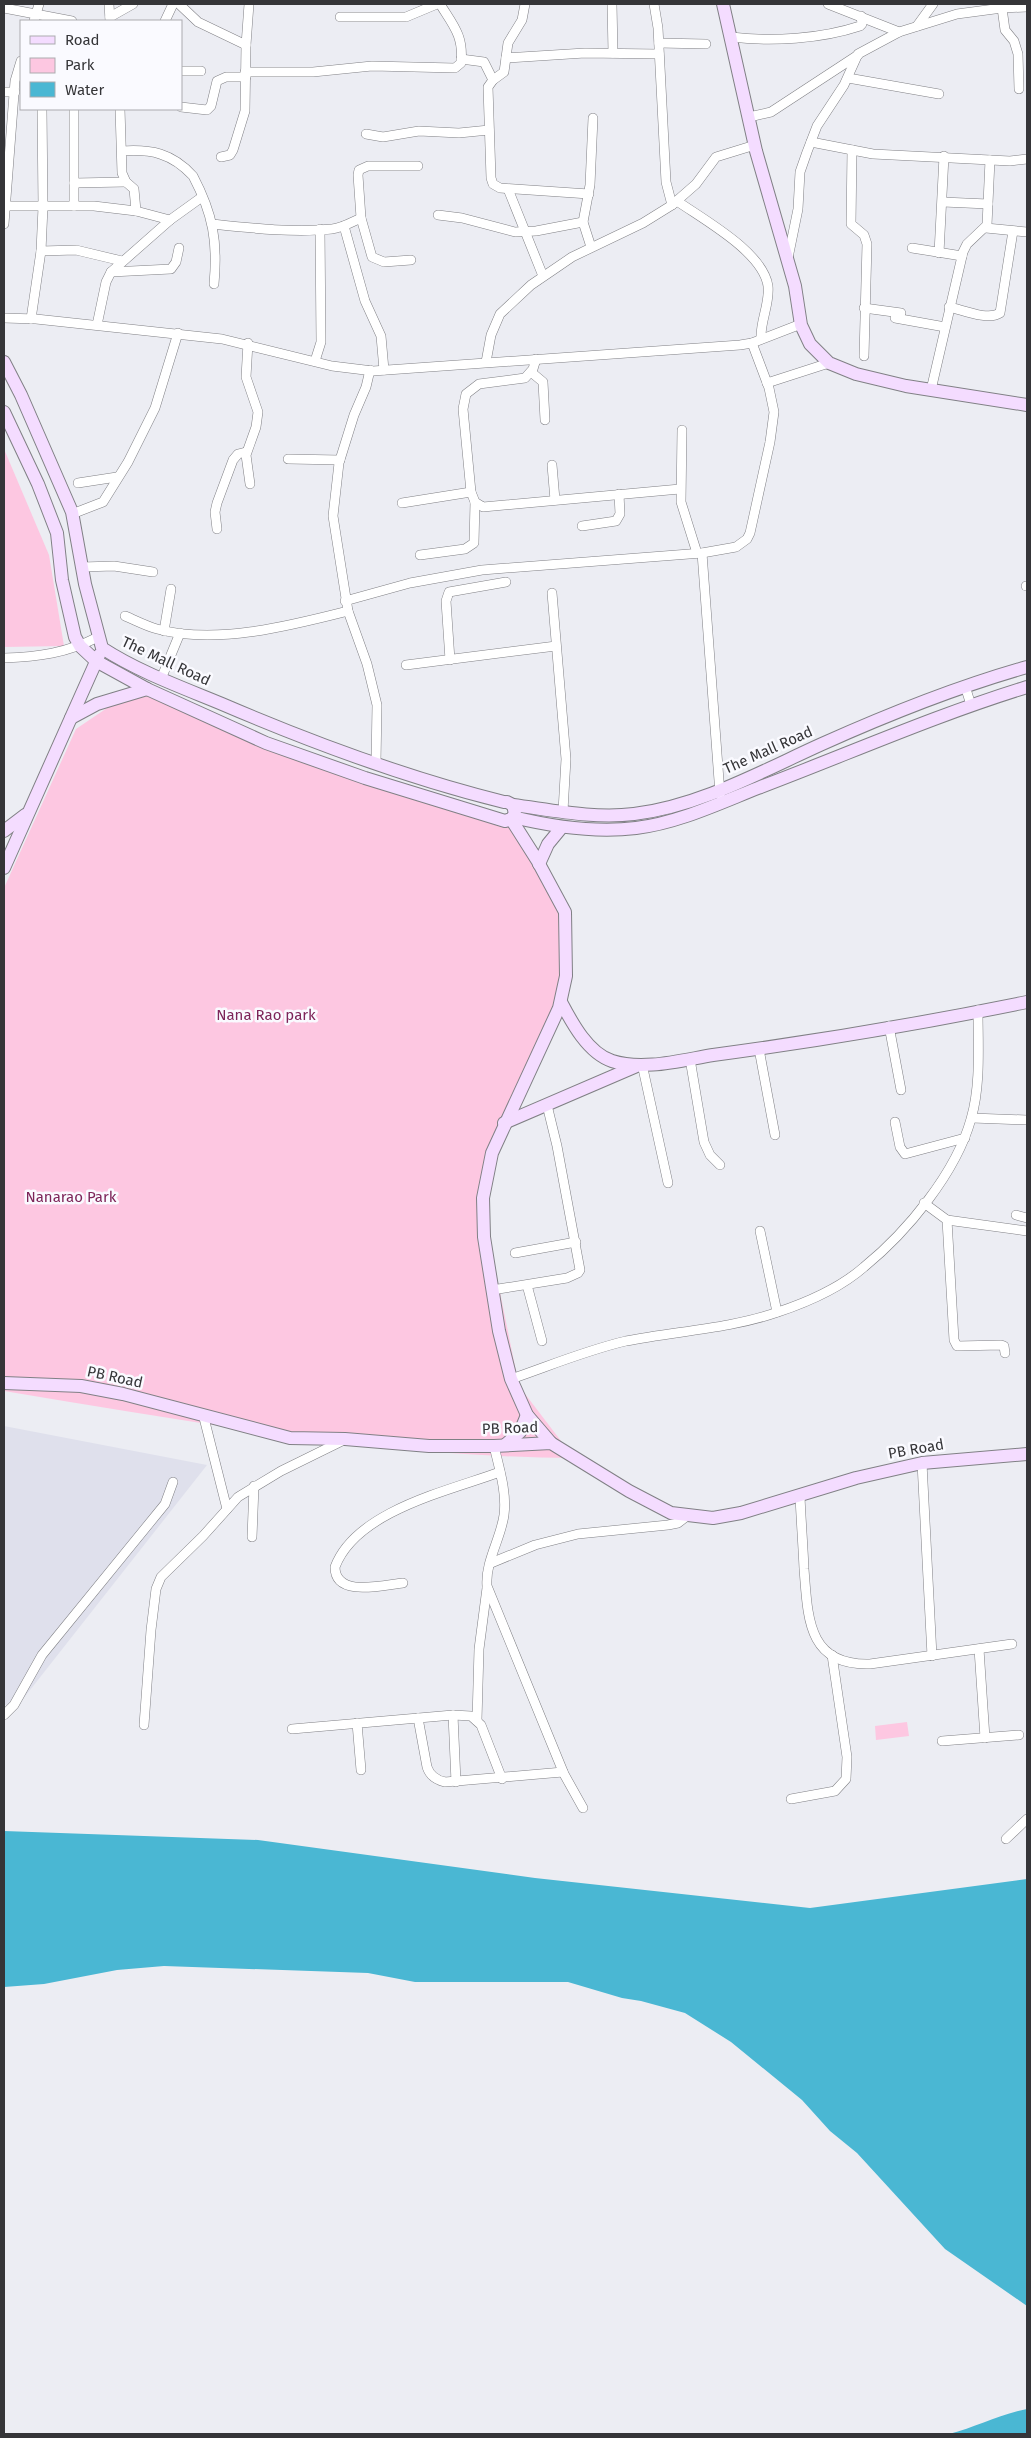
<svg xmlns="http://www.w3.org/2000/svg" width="1031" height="2438" font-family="'Fira Sans',sans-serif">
<rect width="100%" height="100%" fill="#ecedf3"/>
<path fill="#dfe0ec" d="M4 1426 207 1465 19 1704 4 1705Z"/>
<g fill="#fdc7e1">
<path d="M4 449 49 555 64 646 4 647Z"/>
<path d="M147 696 507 822 539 865 565 924V981L504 1123 485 1218 519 1386 574 1458C383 1457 193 1422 4 1391V888L76 729 113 704Z"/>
<path d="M907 1722 909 1736 876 1740 875 1726Z"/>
</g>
<g fill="#4ab7d3">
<path d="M4 1831 258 1840 535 1878 810 1908 1027 1879V2306L945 2249 857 2153 830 2131 802 2100 731 2042 685 2013 641 2001 622 1998 568 1982H415L368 1973 164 1966 117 1970 44 1984 4 1987Z"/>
<path d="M1027 2409V2434H949C976 2427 1000 2414 1027 2409Z"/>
</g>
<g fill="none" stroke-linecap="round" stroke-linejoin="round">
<defs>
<g id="street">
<path d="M109 4 110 21"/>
<path d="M179 4 198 22 246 45"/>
<path d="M525 4 522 20 508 43 504 72 493 80 488 87 491 178 493 184 500 188 589 194"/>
<path d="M612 4 613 53"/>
<path d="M654 4 658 28 666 182 672 205"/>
<path d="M828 4 899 32"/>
<path d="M4 8 72 21"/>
<path d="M1002 8 1005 30 1014 41 1018 54 1019 89"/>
<path d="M110 17 133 4"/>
<path d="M340 17H406L437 4"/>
<path d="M34 21 39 4"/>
<path d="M165 21 173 4"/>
<path d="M917 26 933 4"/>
<path d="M731 37C771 42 821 39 860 26L862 24 861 16"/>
<path d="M659 43 706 44"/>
<path d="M506 58 585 53 659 54"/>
<path d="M461 59 484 62 493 80"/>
<path d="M181 71H201"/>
<path d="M245 72H313L372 66 455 68 461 63C464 36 453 25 440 4"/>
<path d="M848 78 939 94"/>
<path d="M4 92H15"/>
<path d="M181 107 207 110 211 106 217 81 226 77H246"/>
<path d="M120 109 122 173 126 182 134 189 136 211"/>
<path d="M749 117 771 112 858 55"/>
<path d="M366 134 383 137 419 131 459 133 489 130"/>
<path d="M811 142 873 154 1010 161 1027 159"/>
<path d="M852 150 851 224 864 235 867 244 864 356"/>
<path d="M122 151C151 149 172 153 193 176 213 214 218 242 214 284"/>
<path d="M221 157 230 155 233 150 245 111 246 45 249 4"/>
<path d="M74 183 126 182"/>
<path d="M508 189 543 276"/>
<path d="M677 201C704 220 763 252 768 286 770 304 760 321 761 339"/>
<path d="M943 202 988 204"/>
<path d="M4 206H94L136 211 170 220 111 272 106 282 97 325"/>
<path d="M74 206V109"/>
<path d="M438 215 462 218 515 232 536 231 583 222"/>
<path d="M170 220 202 197"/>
<path d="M4 224 15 81 21 61"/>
<path d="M212 224C250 228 294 233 332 229 342 228 352 222 361 218"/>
<path d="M344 226 365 301 381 336 384 370"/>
<path d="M986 228 1027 232"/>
<path d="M591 247 583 222 590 185 593 118"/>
<path d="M912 248 962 256"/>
<path d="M41 251 76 250 122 261"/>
<path d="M939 253 944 156"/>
<path d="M788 258 798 209 800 172 807 152 817 126 844 85 858 54 899 32 957 14 1002 8 1027 7"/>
<path d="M411 260 384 262 372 257 361 218 358 175 359 170 368 166H418"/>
<path d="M111 272 171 269 176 262 179 248"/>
<path d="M949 307C963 310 988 321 1000 313L1013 231"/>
<path d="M864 308 901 313"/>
<path d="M4 318 36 319 222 339 332 366 373 371 740 345 752 343 801 324"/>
<path d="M895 318 945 327"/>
<path d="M31 319 41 251 43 207 42 109"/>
<path d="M248 343 246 377 258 412 256 427 246 455 250 484"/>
<path d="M536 359 533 369 525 378 479 384 466 394 463 409 471 492 475 502 483 507 680 489"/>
<path d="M315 361 321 342 320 229"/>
<path d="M486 362 491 335 500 314 531 285 572 257 643 223 672 205 696 184 716 157 755 145"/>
<path d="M370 370 366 387 354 415 339 463 333 516 348 611 367 664 377 705 376 763"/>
<path d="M531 372 543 382 545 420"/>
<path d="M767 383 829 363"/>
<path d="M931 390 963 252 967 244 987 225 990 160"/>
<path d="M682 430 681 502 697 553"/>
<path d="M288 459 340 460"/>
<path d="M552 465 555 500"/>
<path d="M78 483 117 477"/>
<path d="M402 503 471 492"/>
<path d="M72 514 103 502 128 462 155 408 178 333"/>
<path d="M582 526 616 521 620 514 619 494"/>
<path d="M217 529 215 512 217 503 233 460 238 454 246 452"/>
<path d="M702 553 720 794"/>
<path d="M420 555 465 549 474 543 475 502"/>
<path d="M82 567 114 566 153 572"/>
<path d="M1026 586H1027"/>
<path d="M552 593 566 759 563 811"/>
<path d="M345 601 410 583 482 570 702 553 736 547 747 539 750 533 770 442 774 412 769 388 752 343"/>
<path d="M125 616C135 620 146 626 157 629 216 645 289 626 348 611"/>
<path d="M164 631 171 589"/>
<path d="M4 658C38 657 67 653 98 637"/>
<path d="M450 660 446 601 449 592 506 582"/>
<path d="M406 665 556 646"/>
<path d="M161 679 180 633"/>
<path d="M965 686 971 705"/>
<path d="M889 1026 901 1090"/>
<path d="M759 1049 775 1135"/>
<path d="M690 1059 704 1142 710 1155 720 1165"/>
<path d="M642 1064 668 1183"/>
<path d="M972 1118 1027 1120"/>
<path d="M895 1122 900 1147 905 1154 965 1138"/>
<path d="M924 1203 947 1220 954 1340 957 1346 1001 1345 1004 1346 1005 1353"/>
<path d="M1016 1215 1027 1218"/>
<path d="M947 1220 1027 1231"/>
<path d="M760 1231 777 1312"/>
<path d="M515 1253 576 1242"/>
<path d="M527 1285 542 1341"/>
<path d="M492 1290 567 1278 578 1273 580 1270 557 1146 547 1105"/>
<path d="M511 1379C549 1366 587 1350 626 1341 676 1331 729 1329 778 1312 808 1302 840 1288 864 1267 907 1232 956 1173 971 1119 981 1085 978 1045 978 1010"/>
<path d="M203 1414 227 1509"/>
<path d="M494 1446C499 1468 507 1492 504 1515 501 1538 485 1562 487 1586L564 1774 583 1808"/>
<path d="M922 1463 932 1656"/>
<path d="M800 1496C801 1520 803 1545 804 1569 808 1617 807 1666 870 1664L1012 1644"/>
<path d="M252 1537 254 1486"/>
<path d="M491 1563 535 1545 578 1534 668 1525 678 1523 687 1516"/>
<path d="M403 1583C383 1585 335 1598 335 1567 356 1511 448 1491 500 1472"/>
<path d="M979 1649 985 1738"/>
<path d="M4 1715 14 1705 42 1655 165 1504 173 1482"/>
<path d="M453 1715 456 1782"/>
<path d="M418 1718 427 1767C430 1776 436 1780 445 1782L563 1772"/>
<path d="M477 1720 479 1649 487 1588"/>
<path d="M357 1723 361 1770"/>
<path d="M144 1725 151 1630 156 1589 161 1577 203 1536 238 1497 281 1471 344 1440"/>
<path d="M292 1729 453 1715 471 1716 481 1725 502 1779"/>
<path d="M942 1741 1019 1735"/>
<path d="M791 1799 835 1791 846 1779 847 1757 832 1655"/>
<path d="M1006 1839 1027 1819"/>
</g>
<g id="secondary">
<path d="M723 4 756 151 795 286 801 325 810 344 829 363 856 374 906 386 1027 405"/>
<path d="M4 362 21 395 72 512 85 584 102 648C139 672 181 687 222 704 313 743 407 778 504 802"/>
<path d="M4 412 38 484 57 533 62 580 75 637 80 646 96 661 147 689 266 743 365 778 505 821 511 819 515 814 513 805"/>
<path d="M71 718 97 704 147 689"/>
<path d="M507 802 513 805C552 810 594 819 634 814 700 806 762 771 822 744 889 714 956 687 1027 667"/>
<path d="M513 817C554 827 595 833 636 828 678 823 720 803 758 788 848 754 936 715 1027 687"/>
<path d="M511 819 537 860 565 912 566 976 559 1008 492 1153 483 1198 484 1237 499 1331 511 1379 527 1415 551 1443"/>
<path d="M4 831 25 815"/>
<path d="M539 864 548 844 562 827"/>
<path d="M4 868 99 655"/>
<path d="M561 1002C572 1023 588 1053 612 1061 643 1071 682 1060 713 1055 818 1041 924 1023 1027 1002"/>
<path d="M504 1123 639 1065"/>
<path d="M4 1383 81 1386 123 1394 290 1438 345 1439 429 1446H494L551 1443 629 1491 671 1513 713 1518 741 1513 856 1478 922 1463 1027 1454"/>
<path d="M505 1445 520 1432 527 1415"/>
</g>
</defs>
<use href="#street" stroke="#808085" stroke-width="10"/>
<use href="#secondary" stroke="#808085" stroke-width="14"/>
<use href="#street" stroke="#fff" stroke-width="9"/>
<use href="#secondary" stroke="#f4dcff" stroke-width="12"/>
</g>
<g text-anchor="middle" stroke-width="5" stroke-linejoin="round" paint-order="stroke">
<g font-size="15" fill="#353538" stroke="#fafaff">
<text transform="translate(166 661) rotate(25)" y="5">The Mall Road</text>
<text transform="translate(768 750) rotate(-24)" y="5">The Mall Road</text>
<text transform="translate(115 1377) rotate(12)" y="5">PB Road</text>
<text transform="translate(510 1428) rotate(-2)" y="5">PB Road</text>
<text transform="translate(916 1449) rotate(-10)" y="5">PB Road</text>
</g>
<g font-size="15" fill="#7d2459" stroke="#fafaff">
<text x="266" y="1020">Nana Rao park</text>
<text x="71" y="1202">Nanarao Park</text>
</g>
</g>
<rect width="1031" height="2438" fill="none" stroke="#353538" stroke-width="10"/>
<rect x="20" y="20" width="162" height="90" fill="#fafaff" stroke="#ababaf"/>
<rect x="30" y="36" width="25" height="8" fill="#f4dcff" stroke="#ababaf"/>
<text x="65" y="45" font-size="15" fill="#353538">Road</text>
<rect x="30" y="58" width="25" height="15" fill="#fdc7e1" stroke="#ababaf"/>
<text x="65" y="70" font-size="15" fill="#353538">Park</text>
<rect x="30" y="82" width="25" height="15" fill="#4ab7d3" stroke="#ababaf"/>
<text x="65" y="95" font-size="15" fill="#353538">Water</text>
</svg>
